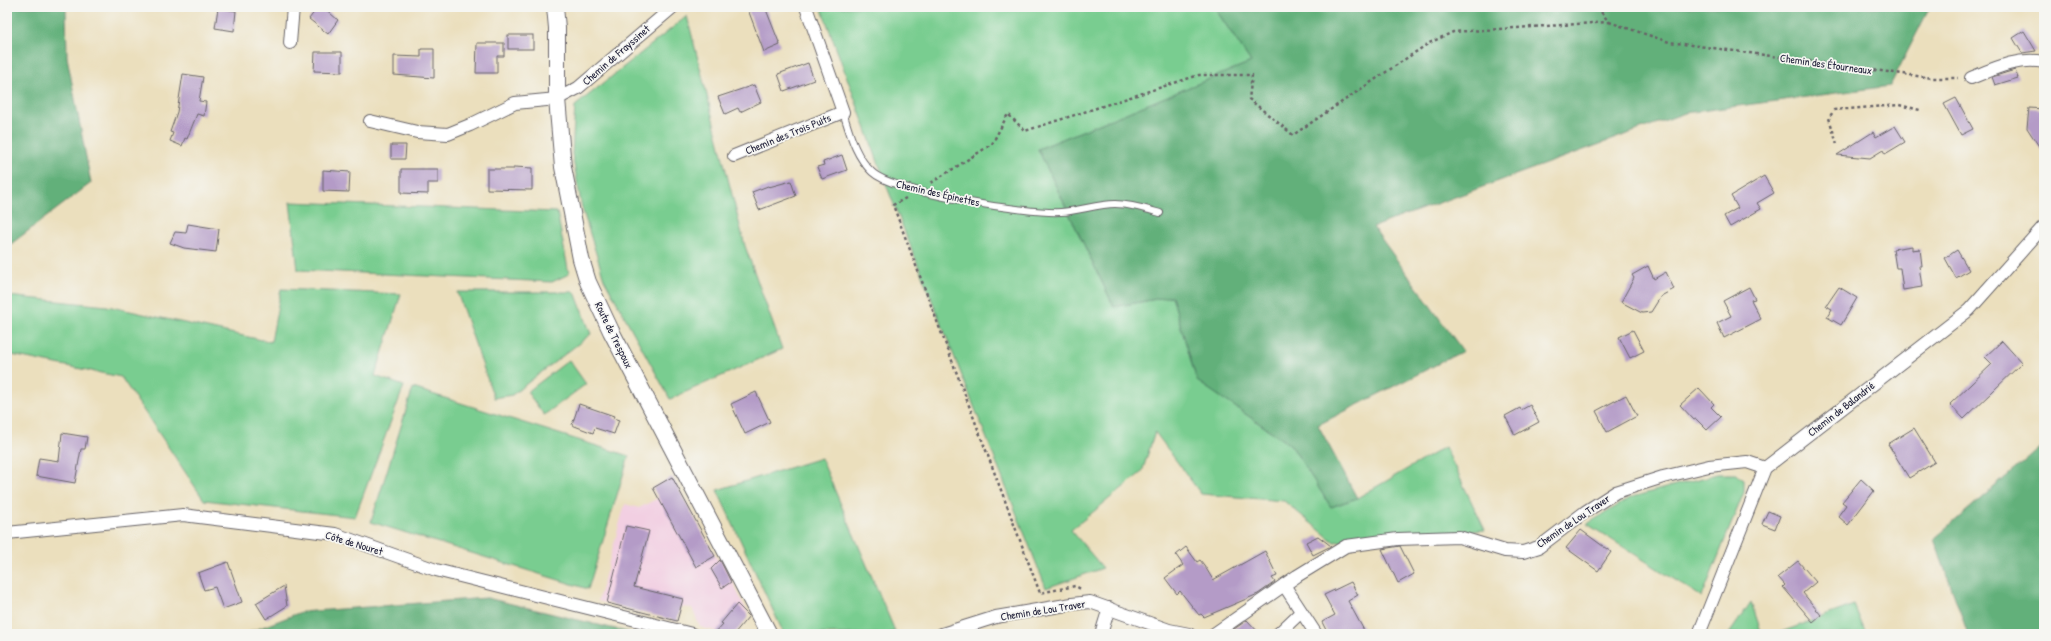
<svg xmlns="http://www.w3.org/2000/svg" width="2051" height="641" font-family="'Patrick Hand',sans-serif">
<rect width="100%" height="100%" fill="#f6f6f2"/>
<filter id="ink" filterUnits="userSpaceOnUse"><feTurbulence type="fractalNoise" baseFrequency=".025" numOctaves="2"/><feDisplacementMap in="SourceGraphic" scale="8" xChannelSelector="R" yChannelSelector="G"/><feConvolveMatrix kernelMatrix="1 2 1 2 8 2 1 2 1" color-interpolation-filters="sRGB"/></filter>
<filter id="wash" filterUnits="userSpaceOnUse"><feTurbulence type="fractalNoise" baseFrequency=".012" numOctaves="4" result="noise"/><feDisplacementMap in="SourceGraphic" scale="16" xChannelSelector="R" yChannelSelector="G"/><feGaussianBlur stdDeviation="0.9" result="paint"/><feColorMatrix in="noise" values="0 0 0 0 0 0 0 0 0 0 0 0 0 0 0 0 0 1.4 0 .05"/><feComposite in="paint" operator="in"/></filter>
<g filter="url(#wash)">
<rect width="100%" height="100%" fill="#ebdfbd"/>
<path fill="#f2cfe2" d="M672 477 718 561 721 558 749 616 734 634H726L700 627 692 608 681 607 677 621 598 601 625 504 639 508 658 498 653 488Z"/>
<g fill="#79cd90" stroke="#4e7866">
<path d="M821 7H1214L1251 62 1038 149 1114 307 1172 296 1197 381 1291 445 1331 507 1357 498 1445 447 1485 530 1334 542 1284 501 1201 494 1155 432 1142 472 1071 530 1103 568 1046 588 889 192Z"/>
<path d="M687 16 745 246 782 349 670 399 604 279 582 208 572 154 575 106Z"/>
<path d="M290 202 557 212 569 274 552 282 298 270Z"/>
<path d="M281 289 401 294 375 376 404 386 355 517 204 500 121 377 7 354V296L107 306 271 342Z"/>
<path d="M457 292H575L591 334 512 395 494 398Z"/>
<path d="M569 360 586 384 544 415 527 392Z"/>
<path d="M413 388 629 456 588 589 371 522Z"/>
<path d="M821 458 895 631 887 634H784L717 490Z"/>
<path d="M1717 474H1736L1744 479V492L1702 597 1587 524 1632 497Z"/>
<path d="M1751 602 1762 634H1729Z"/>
<path d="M1854 605 1866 634H1776Z"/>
</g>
<g fill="#62b07a" stroke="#42695a">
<path d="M7 7H66L67 57 91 183 7 247Z"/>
<path d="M1214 7H1930L1890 86 1685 113 1373 227 1463 351 1318 425 1357 498 1331 507 1291 445 1197 381 1172 296 1114 307 1038 149 1251 62Z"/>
<path d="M2044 444V634H1968L1934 539Z"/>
<path d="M487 598 636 634H245L301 612Z"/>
</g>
<g id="blocks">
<g fill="#b49bc7">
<path d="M318 7H323L338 20 328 34 309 19Z"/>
<path d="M747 7H765L780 45 764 52Z"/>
<path d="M218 8 236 11 234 31 215 28Z"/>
<path d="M2024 31 2036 51 2022 53 2013 38Z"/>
<rect x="508" y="35" width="25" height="14"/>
<path d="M477 43H504V56H497V73H476Z"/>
<path d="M421 49H434V78L394 75V56L421 57Z"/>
<path d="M315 52H342V72L314 71Z"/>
<path d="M808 63 814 80 784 91 778 74Z"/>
<path d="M2015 70 2018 78 1995 85 1992 77Z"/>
<path d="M183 74 203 77 199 101 206 102 204 116 197 114 187 139 185 138 182 146 170 141 173 133 170 132 177 112Z"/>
<path d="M754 85 761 102 740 112 738 108 725 114 718 97Z"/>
<path d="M1956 98 1973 129 1961 135 1944 104Z"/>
<path d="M2029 108 2044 109V154L2027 128Z"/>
<path d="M1895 126 1905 142 1885 154 1883 150 1870 158 1837 155 1873 132 1876 137Z"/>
<path d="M391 145H406L405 159H391Z"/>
<path d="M842 155 847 170 822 179 817 167 824 165 823 162Z"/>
<path d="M514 167 532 168V190L487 189V169H514Z"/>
<path d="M401 169H438V183H428V194L401 193Z"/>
<path d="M323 170 350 172 349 192 323 191Z"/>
<path d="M1764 176 1774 193 1757 203 1761 209 1730 227 1724 216 1738 208 1731 196Z"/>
<path d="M791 181 796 196 759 210 752 192 768 186 769 187Z"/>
<path d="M188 224 219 229 216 252 184 248 170 243 175 232 186 233Z"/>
<path d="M1912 246V250L1920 249 1922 266H1919L1922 287 1903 290 1900 268H1896L1893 249Z"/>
<path d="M1957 250 1969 270 1956 278 1945 258Z"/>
<path d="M1648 266 1654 279 1666 272 1674 289 1661 296 1651 312 1642 313 1621 302 1634 278 1632 275Z"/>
<path d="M1749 287 1755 299 1751 300 1761 319 1724 338 1717 323 1731 316 1723 301Z"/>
<path d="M1839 287 1857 298 1841 325 1827 317 1832 309 1826 306Z"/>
<path d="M1633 330 1644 351 1630 358 1619 337Z"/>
<path d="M2002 341 2022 363 1964 419 1950 404 1992 364 1985 357Z"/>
<path d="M1699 388 1714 404 1711 407 1721 417 1707 430 1696 419 1694 420 1680 405Z"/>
<path d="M756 392 770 422 745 434 731 404Z"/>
<path d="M1626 395 1637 416 1607 432 1596 411Z"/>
<path d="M579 404 614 416 613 418 619 420 614 434 595 428 593 433 572 425Z"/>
<path d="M1530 405 1539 422 1515 435 1505 416 1520 408 1521 410Z"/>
<path d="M1914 428 1935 462 1909 478 1888 444Z"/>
<path d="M62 433 87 437 85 449H81L75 483 36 476 39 458 59 461Z"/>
<path d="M672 477 715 556 696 567 653 488Z"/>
<path d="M1861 479 1874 491 1848 525 1838 516 1846 505 1842 502Z"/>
<path d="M1768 511 1780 516 1775 529 1762 524Z"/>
<path d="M626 526 649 531 634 587 683 599 677 621 607 603Z"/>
<path d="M1581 530 1611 552 1598 571 1566 548Z"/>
<path d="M1318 536 1331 546 1313 555 1306 542Z"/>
<path d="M1400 546 1414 574 1398 583 1382 549Z"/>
<path d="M1186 547 1197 562 1200 560 1204 565 1213 580 1265 551 1277 576 1272 578 1275 582 1258 594 1204 617 1201 614 1199 615 1180 591 1177 594 1165 578 1183 565 1176 555Z"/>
<path d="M720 560 731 582 722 588 711 569Z"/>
<path d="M1798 561 1816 582 1803 593 1821 615 1813 622 1783 587 1785 585 1778 577Z"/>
<path d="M228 562 242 602 223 609 215 587 204 590 198 573Z"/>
<path d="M1351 582 1358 595 1348 601 1366 634H1328L1322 622 1335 615 1324 595Z"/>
<path d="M284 586 287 606 266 619 256 603Z"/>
<path d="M737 604 749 616 734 634H714L723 624 721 623Z"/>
<path d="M1247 620 1260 634H1227Z"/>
</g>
</g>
</g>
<g filter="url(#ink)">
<use href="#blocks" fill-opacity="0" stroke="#686468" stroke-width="1"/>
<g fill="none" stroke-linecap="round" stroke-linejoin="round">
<defs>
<path id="service" d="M843 112C850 134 855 156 872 172 894 193 1028 214 1061 212 1079 211 1098 204 1115 204 1130 204 1146 209 1160 213"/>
<g id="minor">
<path d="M290 43 293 7"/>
<path d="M1971 78C1995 68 2018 57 2044 62"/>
<path d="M370 121 417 132 448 134 470 125 515 103 557 99 578 88 673 7"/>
<path d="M734 156 843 112 806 7"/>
<path d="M7 533 183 515 335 534 436 570 692 634"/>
<path d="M1284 585 1316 634"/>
<path d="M942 634 996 617 1072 604 1090 602 1169 630 1189 634"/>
<path d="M1101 634 1109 608"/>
<path d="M1214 634 1297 576 1346 546 1398 539 1459 537 1505 551 1523 552 1539 547 1585 512 1616 492 1663 477 1709 466 1747 462 1765 468"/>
<path d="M1278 634 1301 612"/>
<path d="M1699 634 1765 468 1969 310 2044 226"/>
</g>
<path id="tertiary" d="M555 7 557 28V99L563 167 581 259 588 282 611 331 769 634"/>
</defs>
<use href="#service" stroke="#686468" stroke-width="8"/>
<use href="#minor" stroke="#686468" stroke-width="14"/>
<use href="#tertiary" stroke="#686468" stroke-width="18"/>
<g stroke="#686468" stroke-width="2.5" stroke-dasharray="3 3" stroke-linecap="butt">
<path d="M1609 22 1669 42 1932 78H1958"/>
<path d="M1837 144 1829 118 1834 110 1899 105 1920 110"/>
<path d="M931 183 992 144 1008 114 1025 131 1199 75H1252L1249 99 1293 135 1429 43 1453 32 1609 22 1597 7"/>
<path d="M906 198 893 205 1040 593 1075 586 1081 589"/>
</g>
<use href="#service" stroke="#fff" stroke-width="6"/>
<use href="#minor" stroke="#fff" stroke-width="12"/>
<use href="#tertiary" stroke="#fff" stroke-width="16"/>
</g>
</g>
<g text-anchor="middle" stroke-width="3.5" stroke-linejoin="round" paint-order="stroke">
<g font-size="11" fill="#22223b" stroke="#f6f6f2">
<text transform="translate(616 55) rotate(-41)" y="4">Chemin de Frayssinet</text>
<text transform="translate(1826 64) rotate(8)" y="4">Chemin des Étourneaux</text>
<text transform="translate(788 134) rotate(-22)" y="4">Chemin des Trois Puits</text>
<text transform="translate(938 193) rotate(13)" y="4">Chemin des Épinettes</text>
<text transform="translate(614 335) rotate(64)" y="4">Route de Trespoux</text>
<text transform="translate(1841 409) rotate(-38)" y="4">Chemin de Balandrié</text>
<text transform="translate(1573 521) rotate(-34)" y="4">Chemin de Lou Traver</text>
<text transform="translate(354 543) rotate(17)" y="4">Côte de Nouret</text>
<text transform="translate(1043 610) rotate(-9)" y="4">Chemin de Lou Traver</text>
</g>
</g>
<rect width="2051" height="641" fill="none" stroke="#f6f6f2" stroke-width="24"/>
</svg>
